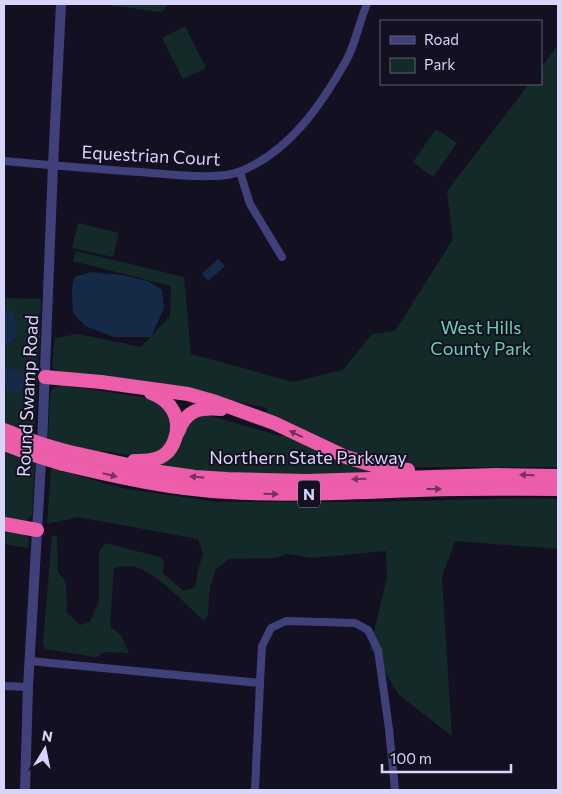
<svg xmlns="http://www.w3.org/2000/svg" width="562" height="794" font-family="Commissioner,sans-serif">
<rect width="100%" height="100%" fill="#121021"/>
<g fill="#142a28">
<path d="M100 4H170L161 12Z"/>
<path d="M185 26 206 68 183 79 162 38Z"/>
<path d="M558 45V467H401L370 461 264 417 268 408 131 380 61 372 55 370 52 366 55 338 78 334 141 347 170 316 171 286 73 261 76 251 184 277 191 354 293 382 343 370 372 334 395 331 453 239 447 191 529 84H541V68Z"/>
<path d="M436 129 457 143 433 177 413 162Z"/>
<path d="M78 223 119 233 113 257 72 248Z"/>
<path d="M4 298 41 299 40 335 34 434 4 424V390C26 397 24 391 24 371L4 367V346L11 345 15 340 13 311 4 309Z"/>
<path d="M60 385 156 399 169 408 176 426 163 451 136 457 111 452 83 450 48 439 50 393 53 388Z"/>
<path d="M204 414 280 436H293L369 470 368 472 304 475 191 471 157 465 188 421Z"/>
<path d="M4 452 35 463 32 514C26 526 15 521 4 520Z"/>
<path d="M51 468 121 488 218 502H368L526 498 558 499V549L455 541 442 577 452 736 399 695 370 648 387 578 386 551 312 558 287 554 275 558 229 559 216 569 210 587 208 614 204 621C187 606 152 567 130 566 125 566 119 567 114 568L110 627 121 635 129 653 105 652 95 657 45 649 43 642 52 535 57 536 58 572 66 582 67 612 80 625 90 622 99 601V552L105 543 160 557 164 563 163 573 184 591 195 587 198 570 203 554 198 539 78 517 47 524Z"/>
<path d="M4 532 25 534 29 539 28 548 4 544Z"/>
</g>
<g fill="#152a46">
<path d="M218 259 225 266 208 281 202 274Z"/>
<path d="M92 272 122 275 148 281 162 290 164 308 151 337H114L85 326 73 313 72 290 74 277Z"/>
<path d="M4 309 13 311C18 324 19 334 11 345L4 346Z"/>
<path d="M4 367 24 371 26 379 22 392 17 394 4 390Z"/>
</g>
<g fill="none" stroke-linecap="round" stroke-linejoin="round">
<g stroke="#40417b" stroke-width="8">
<path d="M4 161C49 165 94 169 140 172 164 174 187 177 212 176 222 176 232 175 241 171 290 151 321 105 346 61 356 43 359 22 367 4"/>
<path d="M240 172 250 204 282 257"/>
<path d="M30 661 260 683"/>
<path d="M4 686 28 687"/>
<path d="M255 790 260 683 262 646 271 628 286 621 355 623 368 630 378 650 389 729 395 790"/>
</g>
<path stroke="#40417b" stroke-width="10" d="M25 790 28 687 42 445 53 165 61 4"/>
<g stroke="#ec5ea9" stroke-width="14">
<path d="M45 377 101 382 188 394 216 402 274 423 346 457 376 466 408 470"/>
<path d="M4 430 41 444"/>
<path d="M178 432C186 410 199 407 221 409"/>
<path d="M4 444 28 453"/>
<path d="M65 451 160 472 195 477 227 479 307 481 496 475 558 476"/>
<path d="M134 461C144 461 156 461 164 455 170 451 173 445 175 439 182 418 171 400 151 393"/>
<path d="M63 464C117 477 172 489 228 492 291 496 354 492 418 490 464 488 511 489 558 489"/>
<path d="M4 524 37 530"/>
</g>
<g stroke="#ec5ea9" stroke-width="14">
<path d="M41 444 65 451"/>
<path d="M28 453 63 464"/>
</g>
</g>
<defs><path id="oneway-solid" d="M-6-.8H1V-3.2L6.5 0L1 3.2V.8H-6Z" transform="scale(1.25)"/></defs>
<g fill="#74335e">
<use href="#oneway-solid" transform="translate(296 434) rotate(-155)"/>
<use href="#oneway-solid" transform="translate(110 475) rotate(14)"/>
<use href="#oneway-solid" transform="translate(527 475) rotate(-179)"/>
<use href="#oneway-solid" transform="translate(197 477) rotate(-174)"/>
<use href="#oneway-solid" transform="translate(359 479) rotate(178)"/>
<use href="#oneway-solid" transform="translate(434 489)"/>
<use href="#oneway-solid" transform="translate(271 494) rotate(2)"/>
</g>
<g text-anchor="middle" stroke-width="4" stroke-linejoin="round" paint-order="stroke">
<rect fill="#121021" stroke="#9d9ab9" stroke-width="1" x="298" y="480.5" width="22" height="27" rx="4"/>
<g font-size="16" font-weight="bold" fill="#d8d5fa">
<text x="309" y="500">N</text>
</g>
<g font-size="18" fill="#d8d5fa" stroke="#121021">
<text transform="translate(151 156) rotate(3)" y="6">Equestrian Court</text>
<text transform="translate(28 396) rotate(-87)" y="6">Round Swamp Road</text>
<text x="308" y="464">Northern State Parkway</text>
</g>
<g font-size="18" fill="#69d2b3" stroke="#121021">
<text x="481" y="334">West Hills<tspan x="481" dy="21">County Park</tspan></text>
</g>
</g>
<rect width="562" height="794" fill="none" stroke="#d8d5fa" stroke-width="10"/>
<rect x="380" y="20" width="162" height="65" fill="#121021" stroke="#615f78"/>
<rect x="390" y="36" width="25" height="8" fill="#40417b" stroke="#615f78"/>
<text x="424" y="45" font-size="15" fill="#d8d5fa">Road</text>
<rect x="390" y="58" width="25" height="15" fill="#142a28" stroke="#615f78"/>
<text x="424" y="70" font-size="15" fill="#d8d5fa">Park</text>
<g transform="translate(45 749) rotate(10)" stroke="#121021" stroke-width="4" paint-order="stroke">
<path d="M0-4L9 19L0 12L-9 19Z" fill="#d8d5fa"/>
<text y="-8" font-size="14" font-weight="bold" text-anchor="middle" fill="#d8d5fa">N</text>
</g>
<path d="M382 764v8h129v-8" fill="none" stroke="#d8d5fa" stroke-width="2.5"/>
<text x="390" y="764" font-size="15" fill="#d8d5fa" stroke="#121021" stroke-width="4" paint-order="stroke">100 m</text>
</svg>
